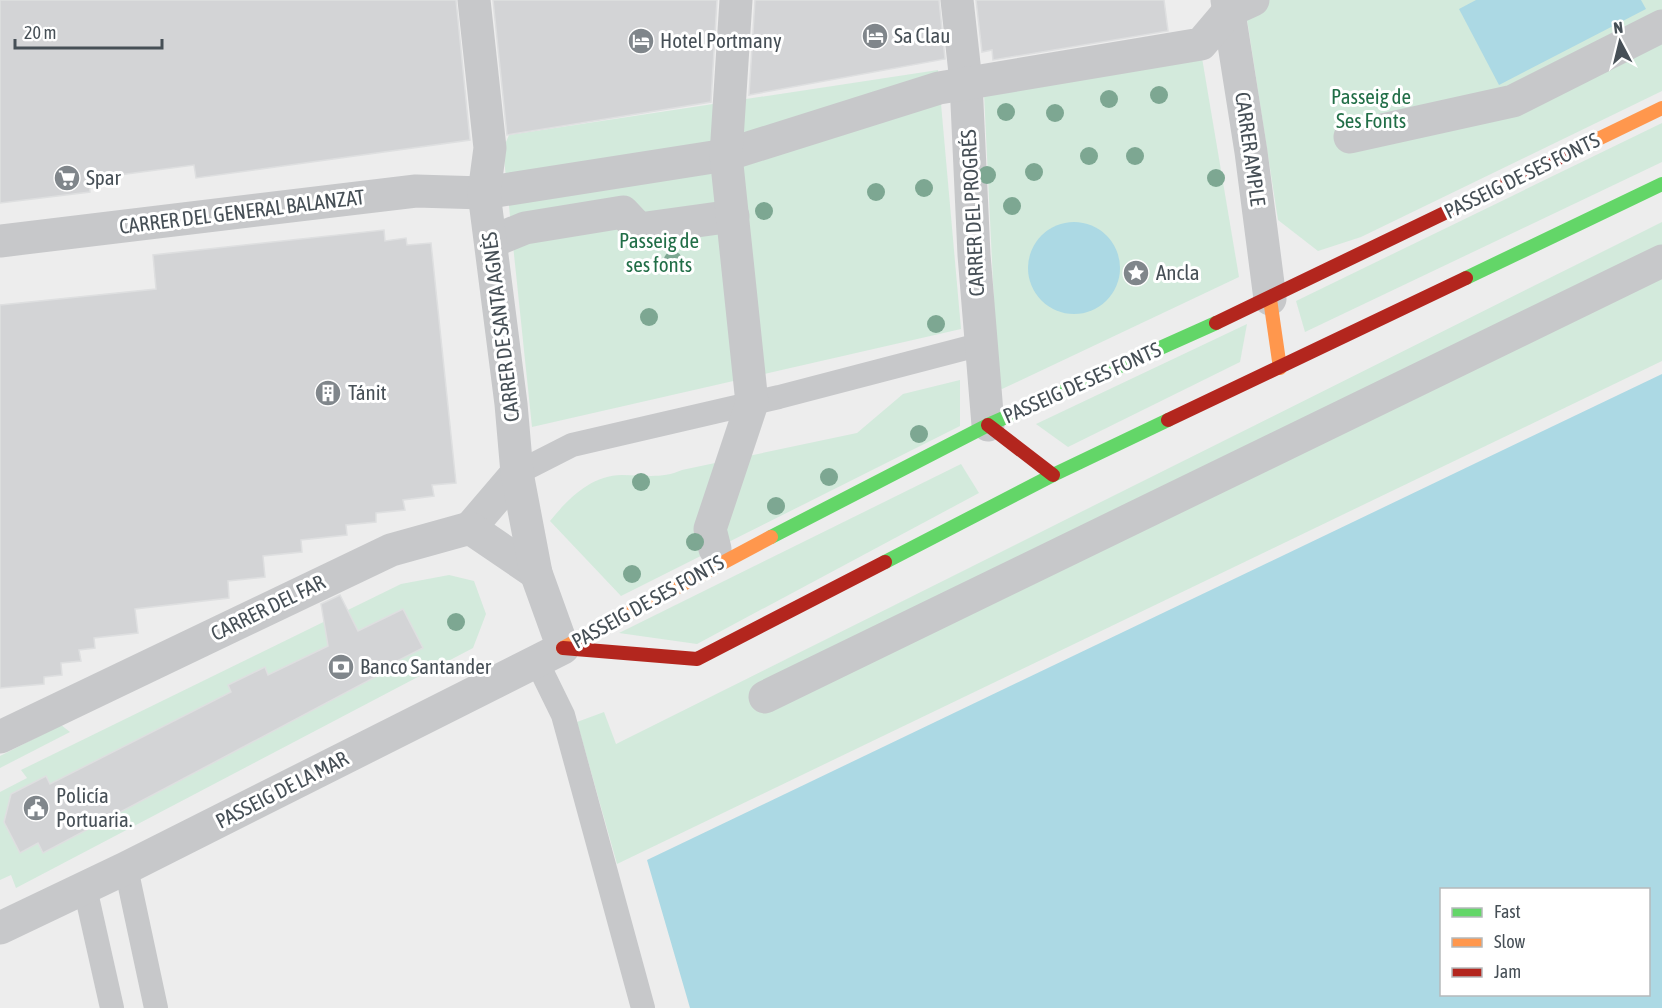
<svg xmlns="http://www.w3.org/2000/svg" width="1662" height="1008" font-family="'Asap Condensed',sans-serif">
<rect width="100%" height="100%" fill="#ededed"/>
<g fill="#d3eadc">
<path d="M1244 0H1662V91L1361 237 1318 251 1278 220Z"/>
<path d="M1201 52 1239 277 1002 389 998 387 984 93Z"/>
<path d="M938 70 961 329 532 427 503 149 509 135Z"/>
<path d="M1662 123V162L1305 332 1296 301Z"/>
<path d="M1662 222V361L617 864 577 722 604 712 616 744Z"/>
<path d="M1247 324 1240 362 1068 447 1036 424Z"/>
<path d="M960 380V426L621 596 550 521C568 499 591 475 622 475 644 475 662 479 682 470L857 433 903 394Z"/>
<path d="M961 464 979 493 697 644 619 633Z"/>
<path d="M449 575 474 581 486 614 473 648 16 888 11 875 0 880V792L27 778 21 770 401 584Z"/>
<path d="M61 725 70 732 0 768V756Z"/>
</g>
<g fill="#acd9e4" fill-rule="evenodd">
<path d="M1476 0H1641L1646 9 1499 85 1459 9Z"/>
<circle cx="1074" cy="268" r="46"/>
<path d="M1662 374V1008H690L647 860ZM1442 890H1648V994H1442Z"/>
</g>
<g fill="#d3d4d6" stroke="#dedfe0" stroke-width="1.5">
<path d="M0 0H456L470 140 196 178 194 165 89 179 90 192 0 203Z"/>
<path d="M493 0H717L711 102 507 135Z"/>
<path d="M755 0H939L945 59 749 95Z"/>
<path d="M976 0H1164L1168 31 993 60 992 50 982 52Z"/>
<path d="M384 230 385 241 406 238 407 245 431 243 456 483 432 485 434 496 403 500 405 510 376 513V522L346 525 347 535 301 540 302 552 263 556 265 577 228 581 229 598 135 609 138 633 94 638 95 648 79 650 81 661 61 663 62 675 44 677V684L0 688V305L156 289 153 255Z"/>
<path d="M340 595 358 631 403 609 423 648 379 670 381 674 43 853 38 843 20 853 4 822 11 794 46 776 50 784 231 692 228 685 265 667 268 675 328 646 321 604Z"/>
</g>
<g fill="none" stroke-linecap="round" stroke-linejoin="round">
<g stroke="#c7c8ca" stroke-width="24">
<path d="M517 473 572 445 779 397 982 344"/>
<path d="M537 662 563 715 643 1008"/>
<path d="M126 868 156 1008"/>
<path d="M85 888 112 1008"/>
</g>
<g stroke="#c7c8ca" stroke-width="33">
<path d="M957 0 966 82 974 255 988 425"/>
<path d="M1227 0 1251 152 1270 299"/>
<path d="M1350 137 1513 101 1662 26"/>
<path d="M0 241 416 191 484 193 726 155 939 88 1201 44 1229 11 1253 0"/>
<path d="M491 242 525 228 623 212 639 229 733 216"/>
<path d="M470 528 517 473"/>
<path d="M715 549 710 529 752 403 726 155 736 0"/>
<path d="M765 697 1662 261"/>
<path d="M0 737 391 550 470 528 536 573"/>
<path d="M0 928 126 868 563 648 536 573 517 473 511 404 484 193 490 148 474 0"/>
</g>
<g stroke="#63d668" stroke-width="14">
<path d="M1466 278 1662 184"/>
<path d="M771 537 988 425 1216 323"/>
<path d="M885 562 1053 475 1168 420"/>
</g>
<g stroke="#ff974d" stroke-width="14">
<path d="M1563 156 1662 108"/>
<path d="M1270 299 1280 368"/>
<path d="M563 648 771 537"/>
</g>
<g stroke="#b3261e" stroke-width="14">
<path d="M1216 323 1563 156"/>
<path d="M1168 420 1466 278"/>
<path d="M988 425 1053 475"/>
<path d="M563 648 697 659 885 562"/>
</g>
</g>
<g fill="#7da792">
<circle cx="1159" cy="95" r="9"/>
<circle cx="1109" cy="99" r="9"/>
<circle cx="1006" cy="112" r="9"/>
<circle cx="1055" cy="113" r="9"/>
<circle cx="1089" cy="156" r="9"/>
<circle cx="1135" cy="156" r="9"/>
<circle cx="1034" cy="172" r="9"/>
<circle cx="987" cy="175" r="9"/>
<circle cx="1216" cy="178" r="9"/>
<circle cx="924" cy="188" r="9"/>
<circle cx="876" cy="192" r="9"/>
<circle cx="1012" cy="206" r="9"/>
<circle cx="764" cy="211" r="9"/>
<circle cx="673" cy="260" r="9"/>
<circle cx="649" cy="317" r="9"/>
<circle cx="936" cy="324" r="9"/>
<circle cx="919" cy="434" r="9"/>
<circle cx="829" cy="477" r="9"/>
<circle cx="641" cy="482" r="9"/>
<circle cx="776" cy="506" r="9"/>
<circle cx="695" cy="542" r="9"/>
<circle cx="632" cy="574" r="9"/>
<circle cx="456" cy="622" r="9"/>
</g>
<defs>
<symbol id="hotel-disc" viewBox="-11 -11 22 22"><circle r="9.5" fill="#80868b" stroke="#fff"/><path d="M-6-4.5h1.5V1H6V5H4.5V3h-9V5H-6ZM-4 0a1.8 1.8 0 1 1 3.6 0ZM.5 0V-2.5h3Q6-2.5 6 0Z" fill="#fff"/></symbol>
<symbol id="supermarket-disc" viewBox="-11 -11 22 22"><circle r="9.5" fill="#80868b" stroke="#fff"/><path d="M-6-5.5h2.5l.6 2H6L4.5 2H-2.5L-4.4-4H-6ZM-1.5 3.2a1.3 1.3 0 1 0 .1 0ZM3 3.2a1.3 1.3 0 1 0 .1 0Z" fill="#fff"/></symbol>
<symbol id="sight-disc" viewBox="-11 -11 22 22"><circle r="9.5" fill="#80868b" stroke="#fff"/><path d="M0-6L1.8-2.2L6-1.7L2.9 1.2L3.7 5.4L0 3.3L-3.7 5.4L-2.9 1.2L-6-1.7L-1.8-2.2Z" fill="#fff"/></symbol>
<symbol id="building-disc" viewBox="-11 -11 22 22"><circle r="9.5" fill="#80868b" stroke="#fff"/><path d="M-4-6H4V6H1V3H-1V6H-4ZM-2.5-4.3h1.7v1.8h-1.7ZM.8-4.3h1.7v1.8H.8ZM-2.5-1h1.7V.8h-1.7ZM.8-1h1.7V.8H.8Z" fill="#fff"/></symbol>
<symbol id="bank-disc" viewBox="-11 -11 22 22"><circle r="9.5" fill="#80868b" stroke="#fff"/><path d="M-6-4H6V4H-6ZM0-2.3a2.3 2.3 0 1 0 0 4.6a2.3 2.3 0 1 0 0-4.6Z" fill="#fff"/></symbol>
<symbol id="civic-disc" viewBox="-11 -11 22 22"><circle r="9.5" fill="#80868b" stroke="#fff"/><path d="M-.6-6.5H3V-4.5H.6V-3L4-1V1h2V6H-6V1h2V-1L-.6-3ZM-1.2 2.5V6h2.4V2.5Z" fill="#fff"/></symbol>
</defs>
<g fill-rule="evenodd">
<use href="#hotel-disc" x="860" y="21" width="30" height="30"/>
<use href="#hotel-disc" x="626" y="26" width="30" height="30"/>
<use href="#supermarket-disc" x="52" y="163" width="30" height="30"/>
<use href="#sight-disc" x="1121" y="258" width="30" height="30"/>
<use href="#building-disc" x="313" y="378" width="30" height="30"/>
<use href="#bank-disc" x="326" y="652" width="30" height="30"/>
<use href="#civic-disc" x="21" y="793" width="30" height="30"/>
</g>
<g text-anchor="middle" stroke-width="6" stroke-linejoin="round" paint-order="stroke">
<g font-size="21" fill="#464f56" stroke="#fff" text-anchor="start">
<text x="894" y="43">Sa Clau</text>
<text x="660" y="48">Hotel Portmany</text>
<text x="86" y="185">Spar</text>
<text x="1156" y="280">Ancla</text>
<text x="348" y="400">Tánit</text>
<text x="360" y="674">Banco Santander</text>
<text x="56" y="803">Policía<tspan x="56" dy="24">Portuaria.</tspan></text>
</g>
<g font-size="21" fill="#216e47" stroke="#fff">
<text x="1371" y="104">Passeig de<tspan x="1371" dy="24">Ses Fonts</tspan></text>
<text x="659" y="248">Passeig de<tspan x="659" dy="24">ses fonts</tspan></text>
</g>
<g font-size="21" fill="#464f56" stroke="#fff">
<text transform="translate(1250 149) rotate(82)" y="7">CARRER AMPLE</text>
<text transform="translate(1522 176) rotate(-26)" y="7">PASSEIG DE SES FONTS</text>
<text transform="translate(242 212) rotate(-7)" y="7">CARRER DEL GENERAL BALANZAT</text>
<text transform="translate(973 213) rotate(-93)" y="7">CARRER DEL PROGRÉS</text>
<text transform="translate(501 327) rotate(-97)" y="7">CARRER DE SANTA AGNÈS</text>
<text transform="translate(1082 383) rotate(-24)" y="7">PASSEIG DE SES FONTS</text>
<text transform="translate(648 602) rotate(-29)" y="7">PASSEIG DE SES FONTS</text>
<text transform="translate(268 608) rotate(-26)" y="7">CARRER DEL FAR</text>
<text transform="translate(282 790) rotate(-27)" y="7">PASSEIG DE LA MAR</text>
</g>
</g>
<rect x="1440" y="888" width="210" height="108" fill="#ffffff" stroke="#b5b9bb" stroke-width="1.5"/>
<rect x="1452" y="908" width="30" height="9" fill="#63d668" stroke="#b5b9bb" stroke-width="1.5"/>
<text x="1494" y="918" font-size="18" fill="#464f56">Fast</text>
<rect x="1452" y="938" width="30" height="9" fill="#ff974d" stroke="#b5b9bb" stroke-width="1.5"/>
<text x="1494" y="948" font-size="18" fill="#464f56">Slow</text>
<rect x="1452" y="968" width="30" height="9" fill="#b3261e" stroke="#b5b9bb" stroke-width="1.5"/>
<text x="1494" y="978" font-size="18" fill="#464f56">Jam</text>
<g transform="translate(1620 42) rotate(353)" stroke="#ffffff" stroke-width="4.5" paint-order="stroke">
<path d="M0-4.5L10 22L0 15L-10 22Z" fill="#464f56"/>
<text y="-9" font-size="16" font-weight="bold" text-anchor="middle" fill="#464f56">N</text>
</g>
<path d="M15 39v9h147v-9" fill="none" stroke="#464f56" stroke-width="3"/>
<text x="24" y="39" font-size="18" fill="#464f56" stroke="#ffffff" stroke-width="4.5" paint-order="stroke">20 m</text>
</svg>
